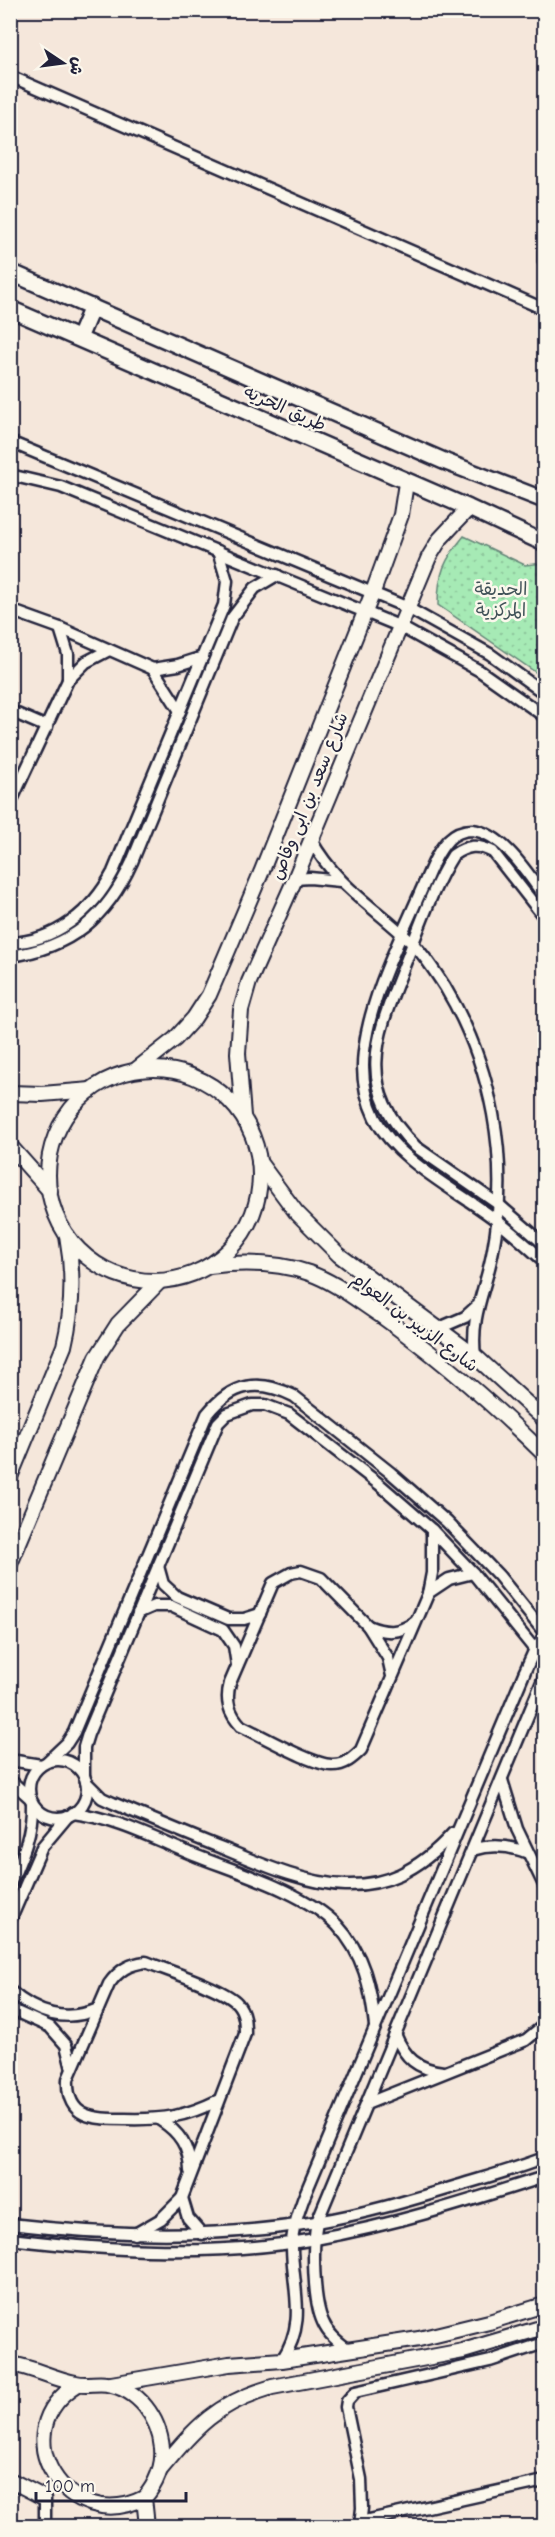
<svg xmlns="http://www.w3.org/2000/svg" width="555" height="2537" font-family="'Comic Neue','Playpen Sans Arabic',sans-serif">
<defs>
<pattern id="grass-dots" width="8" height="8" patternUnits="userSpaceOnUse" patternTransform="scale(1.5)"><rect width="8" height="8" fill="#a6eab5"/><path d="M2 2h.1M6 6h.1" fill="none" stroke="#8fc89d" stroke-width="1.8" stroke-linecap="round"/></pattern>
</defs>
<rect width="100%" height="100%" fill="#f5e7db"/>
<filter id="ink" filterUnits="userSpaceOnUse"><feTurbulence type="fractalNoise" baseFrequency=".0167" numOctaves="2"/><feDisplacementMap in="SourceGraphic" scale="12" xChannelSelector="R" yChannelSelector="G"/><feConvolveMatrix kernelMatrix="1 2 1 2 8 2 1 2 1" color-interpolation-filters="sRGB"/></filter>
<g filter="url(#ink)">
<path fill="url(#grass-dots)" stroke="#648678" stroke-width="1.5" d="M464 536 525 565 544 563V678L438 605C438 574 444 560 464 536Z"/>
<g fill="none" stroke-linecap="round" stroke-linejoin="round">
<defs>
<g id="minor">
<path d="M10 76 544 309"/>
<path d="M544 250V262"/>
<path d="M10 442 406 607 490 654 544 693"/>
<path d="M10 475 61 487 399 626 480 671 544 716"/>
<path d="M10 610 60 628 153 669 178 665 203 657"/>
<path d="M60 628 68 654V680"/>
<path d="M153 669 180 711"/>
<path d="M10 711 47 727"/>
<path d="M10 804 68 680 86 662 109 650"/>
<path d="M311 840C337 887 375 907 412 943 425 955 435 972 445 987 492 1065 510 1160 493 1250 486 1290 470 1314 475 1356"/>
<path d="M295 879 310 878 340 881"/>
<path d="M544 896C528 874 503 833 472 830 463 830 454 834 448 840 435 854 428 876 420 893 399 941 370 998 364 1051 361 1074 365 1097 375 1118 398 1162 457 1190 496 1220 513 1233 528 1247 544 1261"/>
<path d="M544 917 493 852C478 844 467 845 453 855 434 885 421 923 408 956 380 1029 350 1083 416 1147L498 1204 544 1244"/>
<path d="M10 943C56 941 92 912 113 872L224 605 227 581 218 551"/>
<path d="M10 956C71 948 107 917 132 862L232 618 255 588 277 575"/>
<path d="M437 1329 465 1317 476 1307"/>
<path d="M158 1566 163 1584 177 1597 228 1619H244L260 1614"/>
<path d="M428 1593 449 1579 473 1573"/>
<path d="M138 1613 154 1606H171L223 1630 234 1646 237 1665"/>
<path d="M368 1626C385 1633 399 1634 415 1622"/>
<path d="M392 1676 388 1658 368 1626 321 1578 301 1571 291 1573 273 1583 230 1683C225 1701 229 1713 241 1726 261 1735 314 1766 333 1765 345 1765 353 1758 361 1750L428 1594 432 1573V1530"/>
<path d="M10 1760 41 1765"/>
<circle cx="58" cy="1789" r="29"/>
<path d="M48 1761 67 1743 74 1732 207 1414C232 1383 259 1378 294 1396L391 1473 447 1522 499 1576 544 1632"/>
<path d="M84 1775V1747L88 1734 218 1423 227 1414 252 1405H265L289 1414 379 1484 432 1530 473 1573 544 1661"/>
<path d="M10 1780 30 1798"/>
<path d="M502 1780 517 1829 544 1885"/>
<path d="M86 1782 102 1798 113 1803C151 1819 189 1835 227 1850 313 1886 381 1913 453 1833"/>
<path d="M73 1813C115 1818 155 1839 194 1855 237 1872 305 1892 337 1925 364 1954 371 1988 375 2026"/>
<path d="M472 1850C492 1844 509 1845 528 1853"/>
<path d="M10 1884C22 1857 33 1833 32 1803"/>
<path d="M10 1921 42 1847 68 1816"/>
<path d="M10 1991C37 2014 65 2023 98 2009"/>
<path d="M10 2009 50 2027 66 2045 72 2069"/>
<path d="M395 2034C405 2058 417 2069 443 2072"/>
<path d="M366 2104 526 2040 544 2025"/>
<path d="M160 2120C179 2132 190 2147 190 2171"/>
<path d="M182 2198 188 2218 202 2234"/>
<path d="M10 2224C112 2236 214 2239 316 2222 364 2214 411 2200 457 2186 486 2177 516 2169 544 2158"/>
<path d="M135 2234 161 2219 182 2198 245 2034C245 2023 245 2012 237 2003 225 1989 166 1970 146 1962 129 1964 119 1970 109 1984L68 2079C66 2119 94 2119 125 2119 163 2120 185 2117 219 2100"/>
<path d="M10 2239C111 2251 215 2257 315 2239 394 2225 469 2201 544 2177"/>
<path d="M349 2350C338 2342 328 2334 323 2322 313 2301 312 2245 317 2222L544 1677"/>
<path d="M282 2360C309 2319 291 2287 292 2242 293 2226 299 2211 304 2197L525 1671 535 1649 544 1636"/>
<path d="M45 2499V2526"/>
<path d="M360 2522 544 2481"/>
<path d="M360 2526 362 2508 361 2479 346 2407 347 2401 355 2392 490 2361 544 2343"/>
</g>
<g id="tertiary">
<path d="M137 1069 175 1039 194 1018 209 995 261 873 373 592 401 515 406 483"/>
<circle cx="154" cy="1175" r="106"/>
<path d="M10 1093 42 1094 91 1090"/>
<path d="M243 1116 238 1053 241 1010 249 982 295 879 429 557 440 539 469 508"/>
<path d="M10 1146 50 1191"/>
<path d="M259 1162 296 1212 339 1255 475 1356 544 1419"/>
<path d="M209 1266C242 1262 277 1262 309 1273 335 1282 357 1300 380 1315 439 1357 493 1404 544 1454"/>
<path d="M10 1477 64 1346C73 1309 74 1274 67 1236"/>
<path d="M10 1564 97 1357 118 1324 160 1281"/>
<path d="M10 2364C33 2367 53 2379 76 2383 86 2386 97 2382 107 2384 139 2389 159 2418 162 2448 164 2465 156 2485 144 2498 68 2537 0 2432 78 2384"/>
<path d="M111 2384 229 2364 282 2360 419 2339 489 2322 544 2305"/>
<path d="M160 2470C197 2426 215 2404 272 2387L463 2351 544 2327"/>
<path d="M10 2480 41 2496"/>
<path d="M144 2498 147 2526"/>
</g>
<g id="secondary">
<path d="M10 272 446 462 544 500"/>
<path d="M10 309 469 508 544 543"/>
<path d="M79 338 92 307"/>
</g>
</defs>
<use href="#minor" stroke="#22223b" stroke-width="15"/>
<use href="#tertiary" stroke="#22223b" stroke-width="18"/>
<use href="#secondary" stroke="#22223b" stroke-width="20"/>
<use href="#minor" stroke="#fbf7ec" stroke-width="10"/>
<use href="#tertiary" stroke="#fbf7ec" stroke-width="14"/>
<use href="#secondary" stroke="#fbf7ec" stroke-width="15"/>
</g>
</g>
<g text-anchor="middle" stroke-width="5" stroke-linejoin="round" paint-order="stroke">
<g font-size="18" fill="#22223b" stroke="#fbf7ec">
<text transform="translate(285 408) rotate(24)" y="6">طريق الحريه</text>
<text transform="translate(309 796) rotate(-68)" y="6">شارع سعد بن ابى وقاص</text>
<text transform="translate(415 1322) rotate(37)" y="6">شارع الزبير بن العوام</text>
</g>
<g font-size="18" fill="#43545a" stroke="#fbf7ec">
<text x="501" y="595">الحديقة<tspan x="501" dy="21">المركزية</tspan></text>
</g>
</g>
<rect width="555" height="2537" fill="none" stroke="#fbf7ec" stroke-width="36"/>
<rect x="18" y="18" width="519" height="2501" fill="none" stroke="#22223b" stroke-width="2" filter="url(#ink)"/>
<g transform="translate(63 63) rotate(103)" stroke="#fbf7ec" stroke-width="4.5" paint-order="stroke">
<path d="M0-4.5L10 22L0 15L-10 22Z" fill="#22223b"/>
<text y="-9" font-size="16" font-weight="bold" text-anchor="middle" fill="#22223b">ش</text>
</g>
<path d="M36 2492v9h150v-9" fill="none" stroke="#22223b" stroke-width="3"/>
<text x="45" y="2492" font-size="18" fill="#22223b" stroke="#fbf7ec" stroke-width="4.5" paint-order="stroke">100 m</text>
</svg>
